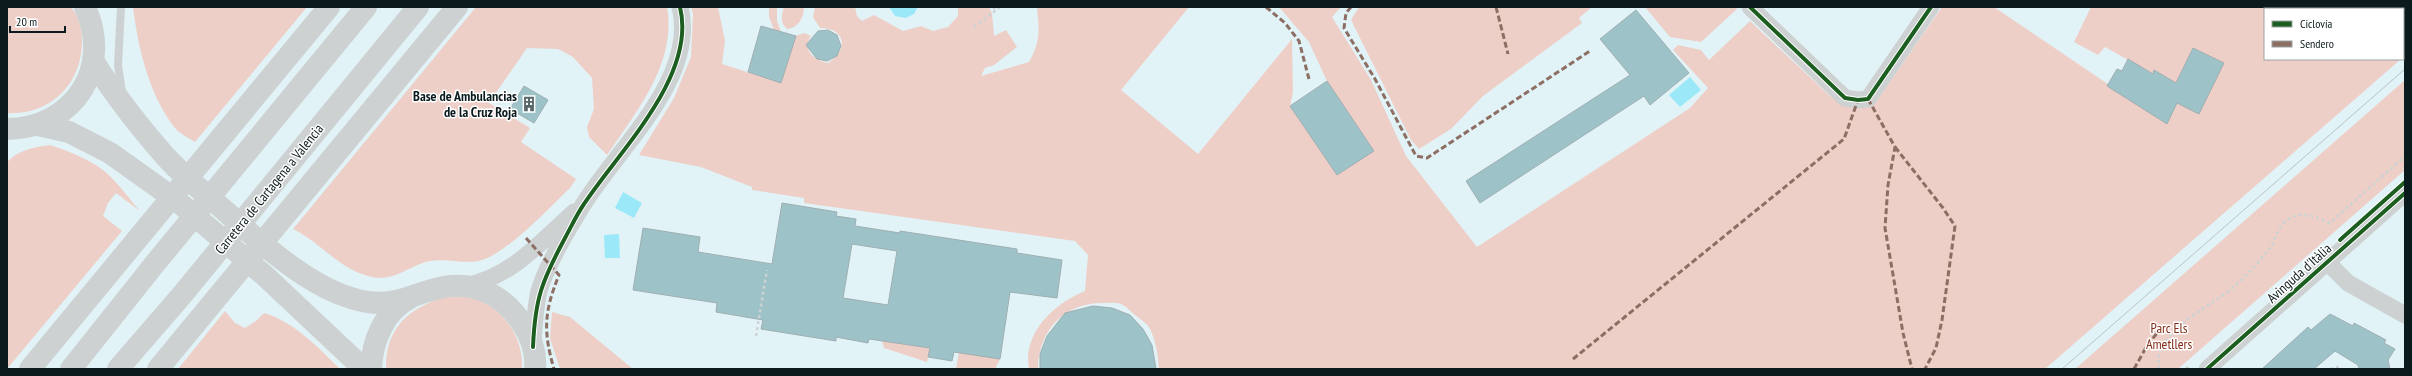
<svg xmlns="http://www.w3.org/2000/svg" width="2412" height="376" font-family="'PT Sans Narrow',sans-serif">
<rect width="100%" height="100%" fill="#e2f3f7"/>
<g fill="#eecfc7">
<path d="M7 7H71C79 16 82 30 82 42 82 84 49 116 7 113Z"/>
<path d="M133 7H307L195 142C189 138 180 134 175 128 149 95 138 48 133 7Z"/>
<path d="M476 7H667C677 63 636 112 607 155L589 137 587 127 594 109 592 78 573 57 558 49 527 48 489 103 530 128 521 142 576 179 570 188C550 207 505 256 478 261 463 264 445 258 430 261 410 265 394 282 372 277 339 270 322 243 293 229Z"/>
<path d="M691 7H718L725 41 722 64 781 83 795 36 804 33 811 36C801 51 815 60 828 63 849 50 846 28 820 28L813 17 815 7H855L857 16 862 21 874 15 903 31 921 26 933 31 948 27 958 16V7H989L992 13 994 36 1006 30 1017 47 994 65 985 68 981 76 1029 62C1041 41 1039 30 1037 7H1189L1121 90 1198 154 1292 39 1293 92 1290 106 1337 175 1373 151 1327 81 1309 42 1279 7H1341L1332 17 1371 80 1406 156 1477 247 1690 108 1708 88 1673 50 1678 45 1701 50 1709 60 1750 21 1830 96 1849 107 1862 108 1876 102 1942 7H1994L2167 124 2184 88 2154 70 2153 74 2105 47 2098 55 2074 42 2091 7H2405V56L2403 57V9H2265V59H2401L2045 369H1159C1158 355 1156 340 1149 327 1146 323 1140 319 1135 315 1131 312 1126 306 1121 304 1116 302 1108 303 1102 303 1064 303 1038 331 1038 369H1029C1022 333 1055 303 1085 291L1088 255 1075 241 804 203V198L752 190V187L701 167 639 155 674 98 691 57 693 14Z"/>
<path d="M769 7H777V21L781 32 774 30 769 17Z"/>
<path d="M784 7H804C804 18 798 28 787 29 780 22 781 16 784 7Z"/>
<path d="M1359 7H1592L1579 18 1582 23 1483 96 1451 129 1419 149 1411 140 1351 20Z"/>
<path d="M1645 7H1735L1737 9 1701 42 1670 37Z"/>
<path d="M2405 80V170L2178 369H2075Z"/>
<path d="M50 145C71 152 95 161 111 177 121 187 130 200 140 211L116 193 108 203 103 216 122 231 7 369V162C18 150 35 147 50 145Z"/>
<path d="M445 297C452 297 460 296 467 297 501 303 524 336 522 369H386C385 328 409 308 445 297Z"/>
<path d="M225 311 235 323 245 328 256 321 264 313C294 322 318 347 340 369H178Z"/>
<path d="M552 312 570 317 633 369H560L550 338Z"/>
<path d="M882 341 930 348 927 362 884 348Z"/>
<path d="M959 352 1000 359 995 369H956Z"/>
</g>
<g fill="#9be9f8">
<path d="M889 7H918L914 14 906 18 895 16Z"/>
<path d="M1690 77 1701 90 1680 107 1669 95Z"/>
<path d="M623 192 642 203 634 218 615 208Z"/>
<path d="M619 234 620 258H605L604 235Z"/>
</g>
<g fill="#9dc3c9" stroke="#9faeb1" fill-rule="evenodd">
<path d="M1636 10 1689 73 1650 105 1644 96 1480 203 1466 181 1630 75 1600 39Z"/>
<path d="M761 26 796 36 781 83 748 72Z"/>
<path d="M828 30 837 35 841 46 837 56 827 61 817 59 806 45 818 31Z"/>
<path d="M2193 48 2224 63 2199 114 2177 103 2167 124 2107 86 2117 69 2122 71 2128 59 2153 74 2154 70 2176 83Z"/>
<path d="M1327 81 1374 151 1337 175 1290 106Z"/>
<path d="M524 86 548 100 534 123 510 109Z"/>
<path d="M782 203 837 212 836 216 856 219 855 226 900 233V231L1017 249V253L1062 260 1057 298 1010 292 1000 359 954 352 952 361 928 357 930 348 869 339 868 343 836 337V341L761 329 763 320 716 312 717 303 633 290 643 228 700 237 698 252 772 264ZM852 244 897 251 888 305 843 298Z"/>
<path d="M1093 306 1112 308 1130 315 1143 329 1152 345 1156 369H1040V354L1047 336 1065 313Z"/>
<path d="M2330 314 2353 326 2354 323 2386 340 2384 343 2395 349 2388 360 2390 369H2359L2358 365 2335 351 2314 369H2262L2308 327 2311 330Z"/>
</g>
<g fill="none" stroke-linecap="round" stroke-linejoin="round">
<g stroke="#cdd2d2" stroke-width="2.5" stroke-dasharray="3 3" stroke-linecap="butt">
<path d="M993 7 997 10"/>
<path d="M974 27 1000 7"/>
<path d="M756 336 767 270"/>
<path d="M2160 369C2148 339 2204 309 2223 295 2241 282 2256 266 2270 248 2277 238 2277 225 2290 218 2304 211 2316 217 2330 223L2405 156"/>
<path d="M2186 369 2190 365"/>
<path d="M2330 369 2339 367 2342 369"/>
</g>
<path stroke="#cdd1d2" stroke-width="8" d="M121 7 118 65 122 92"/>
<g stroke="#cdd1d2" stroke-width="17">
<path d="M1750 7 1845 98 1858 100 1868 99 1931 7"/>
<path d="M2327 262 2348 283 2405 315"/>
<path d="M466 286C514 275 539 243 574 212"/>
<path d="M533 345C534 327 535 309 539 291 547 264 568 229 583 205 616 150 698 79 680 7"/>
<path d="M2207 369 2405 193"/>
</g>
<g stroke="#cdd1d2" stroke-width="22">
<path d="M94 62C113 93 135 121 159 149 177 171 201 190 223 209 262 244 315 294 368 302 411 309 440 270 489 293 515 306 538 339 535 369"/>
<path d="M38 125 69 132 110 153 176 200 264 275 364 369"/>
<path d="M7 129C74 128 113 68 85 7"/>
<path d="M371 369C372 342 384 311 410 298"/>
</g>
<g stroke="#cdd1d2" stroke-width="22">
<path d="M30 369 329 7"/>
<path d="M71 369 153 266 366 7"/>
<path d="M118 369 182 295 418 7"/>
<path d="M158 369 457 7"/>
</g>
<path stroke="#bcc0c1" stroke-width="1" d="M2062 369 2405 69"/>
<g stroke="#8d6e63" stroke-width="3" stroke-dasharray="6 3" stroke-linecap="butt">
<path d="M1266 7 1285 23 1299 41 1309 79"/>
<path d="M1351 7 1346 13 1344 28 1375 79 1416 156 1427 158 1590 51"/>
<path d="M1496 7 1508 54"/>
<path d="M1868 99 1895 147 1888 185 1885 228 1903 333 1912 369"/>
<path d="M1895 147 1943 208 1955 226 1942 320 1936 348 1925 369"/>
<path d="M526 238 559 275C544 312 543 331 554 369"/>
<path d="M1573 359 1844 139 1858 100"/>
<path d="M2134 369 2148 344 2159 331"/>
</g>
<defs>
<g id="cycleway">
<path d="M1750 7 1845 98 1858 100 1868 99 1931 7"/>
<path d="M2340 240 2405 182"/>
<path d="M533 347C535 298 542 281 565 238 571 227 577 214 584 204 619 151 697 76 680 7"/>
<path d="M2207 369 2405 193"/>
</g>
</defs>
<use href="#cycleway" stroke="#fff" stroke-width="6"/>
<use href="#cycleway" stroke="#1b5e20" stroke-width="4"/>
</g>
<defs>
<symbol id="building-bare" viewBox="-9 -9 18 18"><path d="M-4-6H4V6H1V3H-1V6H-4ZM-2.5-4.3h1.7v1.8h-1.7ZM.8-4.3h1.7v1.8H.8ZM-2.5-1h1.7V.8h-1.7ZM.8-1h1.7V.8H.8Z" fill="#566669" stroke="#fff" stroke-width="2.5" paint-order="stroke"/></symbol>
</defs>
<g fill-rule="evenodd">
<use href="#building-bare" x="518" y="93" width="22" height="22"/>
</g>
<g text-anchor="middle" stroke-width="3" stroke-linejoin="round" paint-order="stroke">
<g font-size="14" font-weight="bold" fill="#0b1a1c" stroke="#fff" text-anchor="end">
<text x="517" y="101">Base de Ambulancias<tspan x="517" dy="16">de la Cruz Roja</tspan></text>
</g>
<g font-size="14" fill="#0b1a1c" stroke="#fff">
<text transform="translate(269 189) rotate(-51)" y="5">Carretera de Cartagena a Valencia</text>
<text transform="translate(2299 273) rotate(-42)" y="5">Avinguda d'Itàlia</text>
</g>
<g font-size="14" fill="#822c15" stroke="#fff">
<text x="2169" y="333">Parc Els<tspan x="2169" dy="16">Ametllers</tspan></text>
</g>
</g>
<rect width="2412" height="376" fill="none" stroke="#0b1a1c" stroke-width="16"/>
<rect x="2264" y="8" width="140" height="52" fill="#ffffff" stroke="#9da3a4"/>
<rect x="2272" y="21" width="20" height="6" fill="#1b5e20" stroke="#9da3a4"/>
<text x="2300" y="28" font-size="12" fill="#0b1a1c">Ciclovía</text>
<rect x="2272" y="41" width="20" height="6" fill="#8d6e63" stroke="#9da3a4"/>
<text x="2300" y="48" font-size="12" fill="#0b1a1c">Sendero</text>
<path d="M10 26v6h55v-6" fill="none" stroke="#0b1a1c" stroke-width="2"/>
<text x="16" y="26" font-size="12" fill="#0b1a1c" stroke="#ffffff" stroke-width="3" paint-order="stroke">20 m</text>
</svg>
